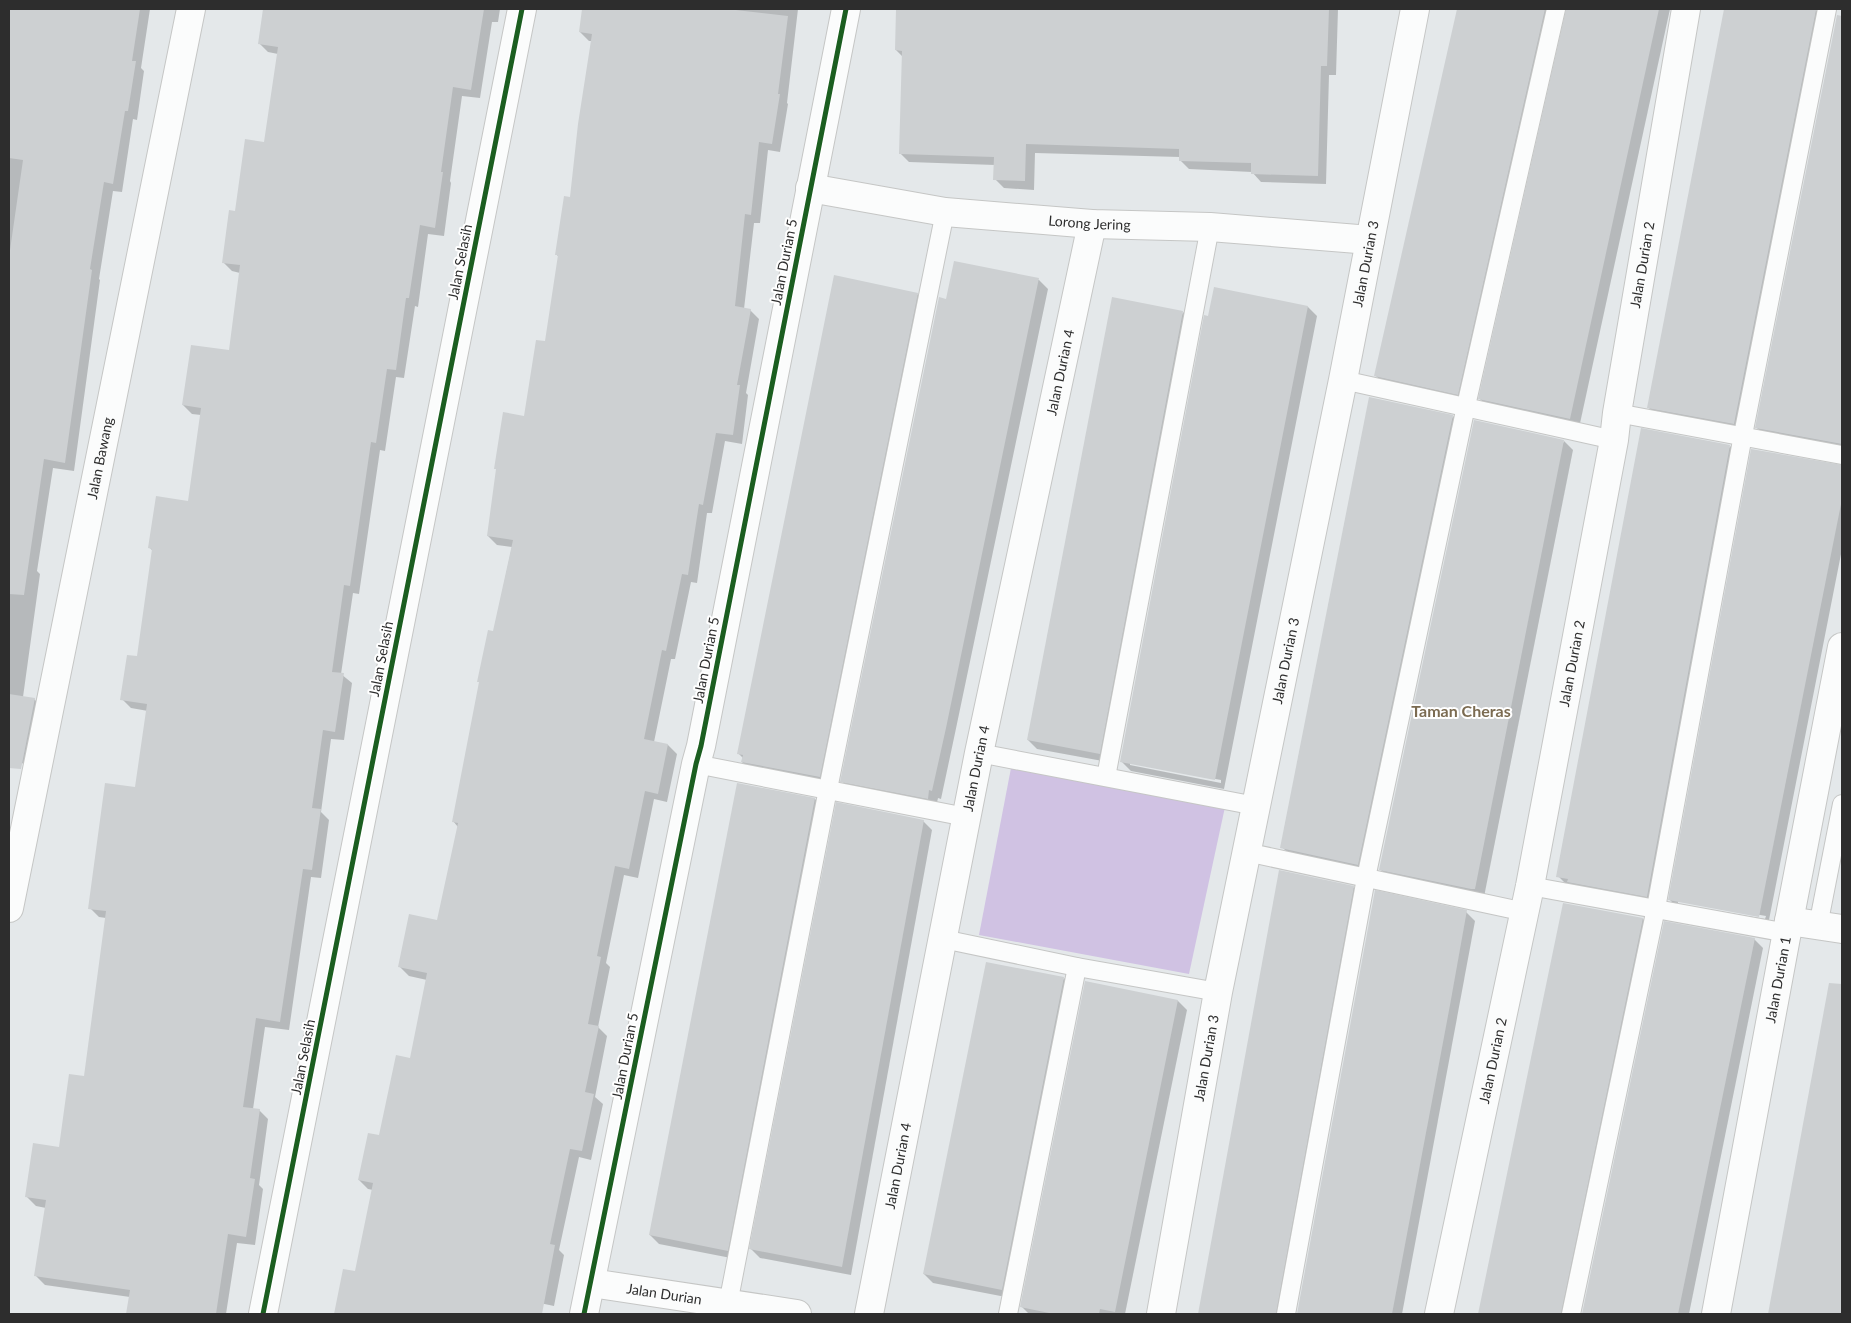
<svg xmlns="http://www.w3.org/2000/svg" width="1851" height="1323" font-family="Lato,sans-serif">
<rect width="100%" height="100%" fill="#e4e8ea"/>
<path fill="#d0c2e3" d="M1011 768 1225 807 1189 974 979 935Z"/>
<g fill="#0003" fill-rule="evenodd">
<path d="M9 9H150L141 68 144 71 137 120 133 119 122 192 113 191 99 279 100 280 74 471 53 468 37 571 40 574 23 697 34 699 43 708 32 765 9 761Z"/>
<path d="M264 9H500L498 22H492L480 98 462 96 450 181 451 183 444 236 428 234 418 307 415 306 404 378 396 377 385 451 380 450 359 594 353 593 341 674 352 683 344 740 331 739 321 812 329 820 321 878 311 877 289 1030 265 1027 253 1109 259 1110 268 1119 259 1185 263 1189 255 1245 237 1243 226 1314H128L130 1297 45 1285 36 1276 46 1208 36 1206 27 1197 60 1148 85 1077 106 918 99 917 90 908 136 789 148 711 131 708 122 699 138 657 153 551 150 548 189 502 201 415 192 414 183 405 230 352 240 273 232 271 223 262 236 212 265 144 278 54 268 52 259 43Z"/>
<path d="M584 9H798L787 103 788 104 780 152 768 150 760 223H754L744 309 750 310 759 319 746 393 748 395 742 444 725 441 712 513H707L697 583 691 582 675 659H671L654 742 668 745 677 754 667 802 654 799 638 878 624 875 606 963 610 967 598 1027 607 1036 595 1097 603 1104 591 1160 579 1157 559 1250 564 1255 554 1306 535 1302 533 1314H335L344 1270 356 1273 373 1190 368 1189 359 1180 380 1137 411 1059 427 980 409 976 400 967 438 922 458 827 453 821 512 547 497 545 488 536 497 470 495 468 525 417 546 342 559 257 556 254 572 199 592 41H589L580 32Z"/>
<path d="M897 9H1338L1336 75H1329L1326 184 1261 182 1252 172 1189 169 1180 160V157L1035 153 1034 190 1004 188 995 179V165L909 162 900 153 903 57 896 50Z"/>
<path d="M1458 9H1545L1554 17 1467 403 1385 385 1376 376Z"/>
<path d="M1571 9H1670L1579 428 1489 408 1480 399Z"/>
<path d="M1725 9H1811L1816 10 1825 19 1743 432 1657 416 1648 407Z"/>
<path d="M1838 16 1842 17V451L1766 437 1757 428Z"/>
<path d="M955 262 1039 280 1048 289 954 738 941 799 938 798 936 807 851 790 842 781Z"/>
<path d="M917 294 926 303 828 786 751 771 742 762 743 758 738 753Z"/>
<path d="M1308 307 1317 316 1224 789 1131 771 1122 762 1209 317ZM1130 763 1221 780V783L1130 765Z"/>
<path d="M1183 312 1192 321 1108 762 1037 749 1028 740Z"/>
<path d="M1453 416 1462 425 1367 873 1291 856 1282 847Z"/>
<path d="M1564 441 1573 450 1484 897 1389 878 1380 869Z"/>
<path d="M1730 446 1739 455 1656 905 1567 885 1558 876Z"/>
<path d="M1841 467 1842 549 1768 925 1679 909 1670 900ZM1678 901 1766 916 1765 919 1678 904Z"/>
<path d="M738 784 815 799 824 808 736 1259 659 1244 650 1235Z"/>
<path d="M923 821 932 830 851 1275 760 1258 751 1249Z"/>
<path d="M1280 871 1353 887 1362 896 1285 1314H1199Z"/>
<path d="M1376 892 1466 912 1475 921 1402 1314H1298Z"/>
<path d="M1564 904 1643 919 1652 928 1571 1314H1479Z"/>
<path d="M1665 923 1754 939 1763 948 1689 1314H1583Z"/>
<path d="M1064 978 1073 987 1011 1298 933 1283 924 1274Z"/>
<path d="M1086 983 1178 1001 1187 1010 1125 1314H1029L1022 1307Z"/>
<path d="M1829 990 1842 992V1314H1770Z"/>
</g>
<g fill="#cdd0d2">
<path d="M9 9H140L132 61H136L128 111H125L113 184 104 182 90 269 92 270 65 463 44 459 24 595 9 594V257L23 160 9 158Z"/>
<path d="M263 9H484L471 90 453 87 441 172H443L435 228 420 225 409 298H406L396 370 387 369 376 443 371 442 350 586 344 585 332 672 344 673 335 732 323 730 312 808 321 809 312 870 303 869 280 1022 256 1018 243 1107 260 1109 250 1178 255 1179 246 1237 228 1234 216 1314H126L130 1290 34 1276 46 1200 25 1197 33 1143 59 1147 69 1074 84 1076 106 911 88 909 105 783 135 787 147 704 120 700 127 655 137 656 152 549 148 548 156 496 188 501 201 408 182 405 191 345 229 350 240 265 222 263 229 210 235 211 245 139 264 142 278 47 258 44Z"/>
<path d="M582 9H727L788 16 778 94H780L772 144 759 142 751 215 745 214 735 306 751 309 737 385H740L733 435 716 433 703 505 699 504 688 575 682 574 666 651 662 650 644 739 668 744 658 794 645 791 629 869 615 866 597 956 601 957 588 1024 599 1026 585 1092 594 1094 582 1151 570 1149 550 1244 555 1245 542 1314H334L343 1269 355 1271 373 1183 358 1180 368 1133 379 1135 396 1055 410 1058 427 973 398 967 409 914 437 920 458 823 452 822 479 682H477L488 630 493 631 513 540 487 536 496 469H494L503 412 524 416 536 340 545 341 558 255H555L564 196 570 197 578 124 592 34 579 32Z"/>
<path d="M896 9H1329L1327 66H1321L1318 176 1251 174V163L1179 161V149L1026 144 1025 181 993 180 994 157 899 154 902 51 895 50Z"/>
<path d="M1457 9H1545L1458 395 1374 376Z"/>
<path d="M1566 9H1659L1570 419 1478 399Z"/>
<path d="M1724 9H1808L1816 10 1734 424 1647 408Z"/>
<path d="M1837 15 1842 16V444L1755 428Z"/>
<path d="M954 261 1039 278 946 728 932 791 929 790 928 799 840 782 939 297 946 299Z"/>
<path d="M834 275 918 293 820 777 741 762 743 755 737 754Z"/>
<path d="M1214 287 1308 306 1215 780 1120 762 1204 315 1208 316Z"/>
<path d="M1112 297 1183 311 1100 754 1027 740Z"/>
<path d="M1369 397 1453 415 1358 865 1280 848Z"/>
<path d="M1474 420 1564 440 1475 889H1471L1379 870Z"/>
<path d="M1641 428 1730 445 1647 897 1567 882 1568 879 1556 877Z"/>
<path d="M1751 449 1842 465V499L1759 917 1668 900Z"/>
<path d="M9 694 35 698 21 769 9 768Z"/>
<path d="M737 783 815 798 728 1251 649 1235Z"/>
<path d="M836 802 924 820 842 1267 749 1249Z"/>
<path d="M1279 870 1354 886 1276 1314H1198Z"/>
<path d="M1375 890 1467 910 1450 1005 1392 1314H1297Z"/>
<path d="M1563 903 1643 918 1561 1314H1478Z"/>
<path d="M1664 921 1755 938 1678 1314H1582Z"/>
<path d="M986 962 1064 977 1002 1290 923 1274Z"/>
<path d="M1085 981 1178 1000 1115 1312 1100 1309 1099 1314H1054L1020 1307Z"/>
<path d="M1829 983 1842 984V1314H1768Z"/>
</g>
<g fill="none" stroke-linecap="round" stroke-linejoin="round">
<defs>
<g id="lane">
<path d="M1343 380 1614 440"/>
<path d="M1617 413 1842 455"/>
<path d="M979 753 1256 806"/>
<path d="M696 764 966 817"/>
<path d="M1106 777 1210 227"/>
<path d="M1246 852 1525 912"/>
<path d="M1530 886 1787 933"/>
<path d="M1818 926 1842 804"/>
<path d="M943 939 1077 967 1218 992"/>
<path d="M728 1304 828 789 945 212"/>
<path d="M1008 1314 1077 967"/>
<path d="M1286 1314 1366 878 1466 406 1556 9"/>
<path d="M1571 1314 1656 908 1743 435 1827 9"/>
</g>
<g id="street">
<path id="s1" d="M810 188 945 212 1092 224 1210 227 1370 240"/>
<path id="s2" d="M9 908 191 9"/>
<path d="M1789 921 1842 929"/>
<path id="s3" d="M591 1283 797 1314"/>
<path d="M263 1314 522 9"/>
<path d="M584 1314 696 764 701 746 846 9"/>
<path id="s4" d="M869 1314 979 753 1092 224"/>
<path id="s5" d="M1161 1314 1218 992 1343 380 1415 9"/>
<path id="s6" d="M1439 1314 1530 886 1614 440 1617 413 1686 9"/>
<path id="s7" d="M1716 1314 1789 921 1842 647"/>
</g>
</defs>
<use href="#lane" stroke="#c5c6c5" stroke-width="20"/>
<use href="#street" stroke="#c5c6c5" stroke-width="30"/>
<use href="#lane" stroke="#fbfcfc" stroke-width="18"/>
<use href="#street" stroke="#fbfcfc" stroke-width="28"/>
<defs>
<g id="cycleway">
<path d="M263 1314 522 9"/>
<path d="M584 1314 696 764 701 746 846 9"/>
</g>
</defs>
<use href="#cycleway" stroke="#fff" stroke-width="8"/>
<use href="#cycleway" stroke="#1b5e20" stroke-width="5"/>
</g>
<g text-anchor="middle" stroke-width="4" stroke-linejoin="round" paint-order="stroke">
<g font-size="14" fill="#2d2d2d" stroke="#fff">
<text dy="5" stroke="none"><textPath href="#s1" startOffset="282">Lorong Jering</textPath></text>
<text transform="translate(460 262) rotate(-79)" y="5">Jalan Selasih</text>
<text transform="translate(784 262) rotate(-79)" y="5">Jalan Durian 5</text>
<text dy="5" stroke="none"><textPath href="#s5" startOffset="1070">Jalan Durian 3</textPath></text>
<text dy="5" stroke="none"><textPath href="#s6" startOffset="1069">Jalan Durian 2</textPath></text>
<text dy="5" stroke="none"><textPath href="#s4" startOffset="961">Jalan Durian 4</textPath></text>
<text dy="5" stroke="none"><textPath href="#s2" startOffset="459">Jalan Bawang</textPath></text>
<text transform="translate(381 659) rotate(-79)" y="5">Jalan Selasih</text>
<text transform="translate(706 660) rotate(-79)" y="5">Jalan Durian 5</text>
<text dy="5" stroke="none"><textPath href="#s5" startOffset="665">Jalan Durian 3</textPath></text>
<text dy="5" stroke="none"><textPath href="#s6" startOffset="664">Jalan Durian 2</textPath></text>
<text dy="5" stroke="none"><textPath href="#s4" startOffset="556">Jalan Durian 4</textPath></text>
<text dy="5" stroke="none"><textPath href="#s7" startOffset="340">Jalan Durian 1</textPath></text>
<text transform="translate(625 1056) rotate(-79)" y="5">Jalan Durian 5</text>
<text transform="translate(303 1057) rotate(-79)" y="5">Jalan Selasih</text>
<text dy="5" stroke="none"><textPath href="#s5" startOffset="260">Jalan Durian 3</textPath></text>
<text dy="5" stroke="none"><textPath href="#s6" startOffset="259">Jalan Durian 2</textPath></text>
<text dy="5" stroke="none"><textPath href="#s4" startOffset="151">Jalan Durian 4</textPath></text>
<text dy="5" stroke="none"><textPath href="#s3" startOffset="74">Jalan Durian</textPath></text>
</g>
<g font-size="16" font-weight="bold" fill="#7b6b51" stroke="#fff">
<text x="1461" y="717">Taman Cheras</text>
</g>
</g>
<rect width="1851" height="1323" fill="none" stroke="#2d2d2d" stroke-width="20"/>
</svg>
